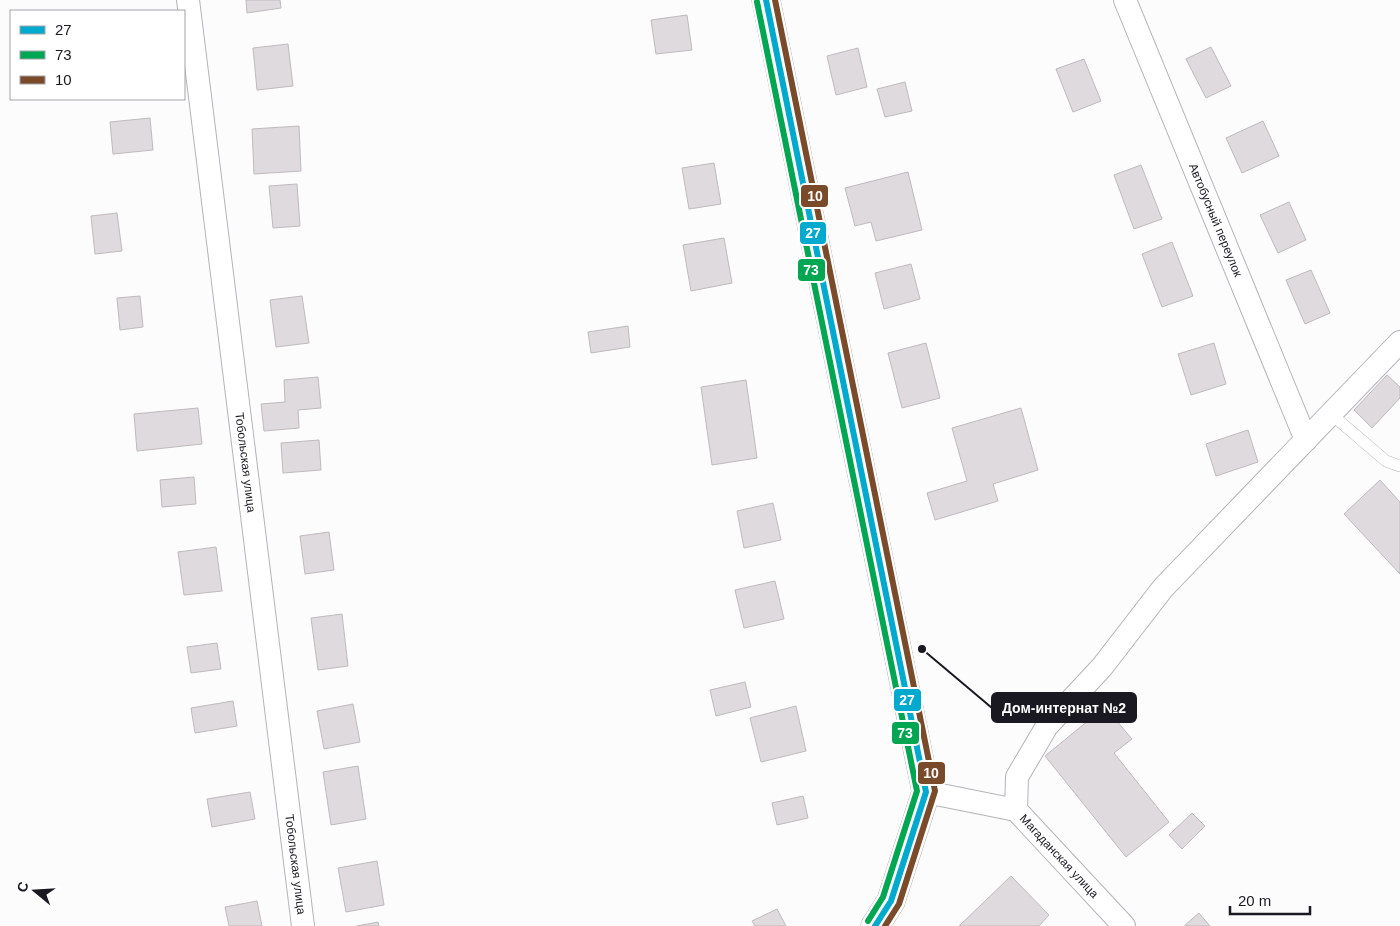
<svg xmlns="http://www.w3.org/2000/svg" width="1400" height="926" font-family="Arial,sans-serif">
<rect width="100%" height="100%" fill="#fcfcfc"/>
<g fill="#dfdadd" stroke="#bebabd">
<path d="M246 0H280L281 8 247 13Z"/>
<path d="M687 15 692 50 656 54 651 20Z"/>
<path d="M288 44 293 86 257 90 253 48Z"/>
<path d="M1211 47 1231 86 1206 98 1186 59Z"/>
<path d="M858 48 867 87 836 95 827 56Z"/>
<path d="M1084 59 1101 101 1073 112 1056 69Z"/>
<path d="M905 82 912 111 885 117 877 89Z"/>
<path d="M150 118 153 150 113 154 110 122Z"/>
<path d="M1263 121 1279 156 1242 173 1226 138Z"/>
<path d="M299 126 301 171 254 174 252 129Z"/>
<path d="M714 163 721 204 689 209 682 168Z"/>
<path d="M1141 165 1162 219 1134 229 1114 175Z"/>
<path d="M908 172 922 230 876 241 871 222 855 226 845 188Z"/>
<path d="M297 184 300 226 273 228 269 186Z"/>
<path d="M1289 202 1306 240 1278 253 1260 215Z"/>
<path d="M117 213 122 251 95 254 91 216Z"/>
<path d="M724 238 732 283 691 291 683 245Z"/>
<path d="M1172 242 1193 296 1162 307 1142 254Z"/>
<path d="M911 264 920 299 884 309 875 273Z"/>
<path d="M1311 270 1330 313 1305 324 1286 280Z"/>
<path d="M140 296 143 327 120 330 117 298Z"/>
<path d="M302 296 309 343 276 347 270 300Z"/>
<path d="M628 326 630 347 591 353 588 332Z"/>
<path d="M926 343 940 398 902 408 888 353Z"/>
<path d="M1214 343 1226 384 1191 395 1178 354Z"/>
<path d="M1387 375 1400 387V398L1372 428 1354 410Z"/>
<path d="M318 377 321 408 298 410 299 428 264 431 261 404 285 402 284 380Z"/>
<path d="M746 380 757 458 712 465 701 387Z"/>
<path d="M198 408 202 444 137 451 134 414Z"/>
<path d="M1021 408 1038 470 993 484 998 501 935 520 927 493 967 481 952 428Z"/>
<path d="M1248 430 1258 462 1216 476 1206 444Z"/>
<path d="M319 440 321 470 283 473 281 443Z"/>
<path d="M194 477 196 504 162 507 160 480Z"/>
<path d="M1380 480 1400 502V574L1344 514Z"/>
<path d="M773 503 781 540 744 548 737 511Z"/>
<path d="M329 532 334 570 305 574 300 536Z"/>
<path d="M216 547 222 591 184 595 178 552Z"/>
<path d="M775 581 784 619 744 628 735 590Z"/>
<path d="M342 614 348 666 318 670 311 618Z"/>
<path d="M217 643 221 669 191 673 187 647Z"/>
<path d="M745 682 751 707 716 716 710 690Z"/>
<path d="M233 701 237 726 195 733 191 708Z"/>
<path d="M353 704 360 742 324 749 317 711Z"/>
<path d="M796 706 806 751 761 762 750 718Z"/>
<path d="M1105 707 1132 739 1114 753 1169 822 1126 857 1045 756Z"/>
<path d="M358 766 366 819 331 825 323 772Z"/>
<path d="M250 792 255 819 212 827 207 799Z"/>
<path d="M803 796 808 818 777 825 772 803Z"/>
<path d="M1192 813 1205 826 1182 849 1169 835Z"/>
<path d="M377 861 384 905 346 912 338 868Z"/>
<path d="M1011 876 1049 915 1039 926H959Z"/>
<path d="M257 901 262 926H229L225 907Z"/>
<path d="M777 909 786 926H755L752 921Z"/>
<path d="M1199 913 1210 926H1185V925Z"/>
<path d="M378 922 379 926H357Z"/>
</g>
<g fill="none" stroke-linecap="round" stroke-linejoin="round">
<defs>
<path id="service" d="M1331 414 1386 461 1400 466"/>
<g id="minor">
<path id="s1" d="M188 0 303 926"/>
<path id="s2" d="M1125 0 1306 440"/>
<path id="s3" d="M926 792 1016 810 1124 926"/>
<path d="M1016 810 1017 777 1047 726 1102 667 1163 588 1400 342"/>
</g>
<path id="tertiary" d="M766 0 926 792 891 901 875 926"/>
</defs>
<use href="#service" stroke="#b4b3b8" stroke-width="12"/>
<use href="#minor" stroke="#b4b3b8" stroke-width="24"/>
<use href="#tertiary" stroke="#b4b3b8" stroke-width="29"/>
<use href="#service" stroke="#fff" stroke-width="11"/>
<use href="#minor" stroke="#fff" stroke-width="22"/>
<use href="#tertiary" stroke="#fff" stroke-width="28"/>
<defs>
<path id="bus-1" d="M766 0 926 792 891 901 875 926"/>
<path id="bus-2" d="M757 2 917 791 883 897 868 921"/>
<path id="bus-3" d="M775 0 935 791 899 904 885 926"/>
</defs>
<use href="#bus-1" stroke="#fff" stroke-width="10"/>
<use href="#bus-2" stroke="#fff" stroke-width="10"/>
<use href="#bus-3" stroke="#fff" stroke-width="10"/>
<use href="#bus-1" stroke="#00a9ce" stroke-width="6"/>
<use href="#bus-2" stroke="#00a651" stroke-width="6"/>
<use href="#bus-3" stroke="#7a4b2a" stroke-width="6"/>
</g>
<g text-anchor="middle" stroke-width="4.5" stroke-linejoin="round" paint-order="stroke">
<g font-size="12" fill="#1a1922" stroke="#fff">
<text dy="4" stroke="none"><textPath href="#s2" startOffset="238">Автобусный переулок</textPath></text>
<text dy="4" stroke="none"><textPath href="#s1" startOffset="466">Тобольская улица</textPath></text>
<text dy="4" stroke="none"><textPath href="#s3" startOffset="155">Магаданская улица</textPath></text>
<text dy="4" stroke="none"><textPath href="#s1" startOffset="871">Тобольская улица</textPath></text>
</g>
</g>
<path fill="none" stroke="#1a1922" stroke-width="2" d="M922 649L992 708"/>
<circle fill="#1a1922" stroke="#fff" stroke-width="2" cx="922" cy="649" r="5"/>
<rect fill="#1a1922" stroke="#1a1922" stroke-width="2" x="992" y="693" width="144" height="29" rx="5"/>
<g font-size="14" text-anchor="middle" font-weight="bold" fill="#fff">
<text x="1064" y="713">Дом-интернат №2</text>
</g>
<g stroke="#fff" stroke-width="2">
<rect x="800" y="184" width="29" height="24" rx="5" fill="#7a4b2a"/>
<rect x="799" y="221" width="28" height="24" rx="5" fill="#00a9ce"/>
<rect x="797" y="258" width="29" height="24" rx="5" fill="#00a651"/>
<rect x="893" y="688" width="29" height="24" rx="5" fill="#00a9ce"/>
<rect x="891" y="721" width="29" height="24" rx="5" fill="#00a651"/>
<rect x="917" y="761" width="29" height="24" rx="5" fill="#7a4b2a"/>
</g>
<g font-size="14" text-anchor="middle" font-weight="bold" fill="#fff">
<text x="815" y="201">10</text>
<text x="813" y="238">27</text>
<text x="811" y="275">73</text>
<text x="907" y="705">27</text>
<text x="905" y="738">73</text>
<text x="931" y="778">10</text>
</g>
<rect x="10" y="10" width="175" height="90" fill="#ffffff" stroke="#a3a3a7"/>
<rect x="20" y="26" width="25" height="8" fill="#00a9ce" stroke="#a3a3a7"/>
<text x="55" y="35" font-size="15" fill="#1a1922">27</text>
<rect x="20" y="51" width="25" height="8" fill="#00a651" stroke="#a3a3a7"/>
<text x="55" y="60" font-size="15" fill="#1a1922">73</text>
<rect x="20" y="76" width="25" height="8" fill="#7a4b2a" stroke="#a3a3a7"/>
<text x="55" y="85" font-size="15" fill="#1a1922">10</text>
<g transform="translate(35 891) rotate(288)" stroke="#ffffff" stroke-width="4" paint-order="stroke">
<path d="M0-4L9 19L0 12L-9 19Z" fill="#1a1922"/>
<text y="-8" font-size="14" font-weight="bold" text-anchor="middle" fill="#1a1922">С</text>
</g>
<path d="M1230 906v8h80v-8" fill="none" stroke="#1a1922" stroke-width="2.5"/>
<text x="1238" y="906" font-size="15" fill="#1a1922" stroke="#ffffff" stroke-width="4" paint-order="stroke">20 m</text>
</svg>
